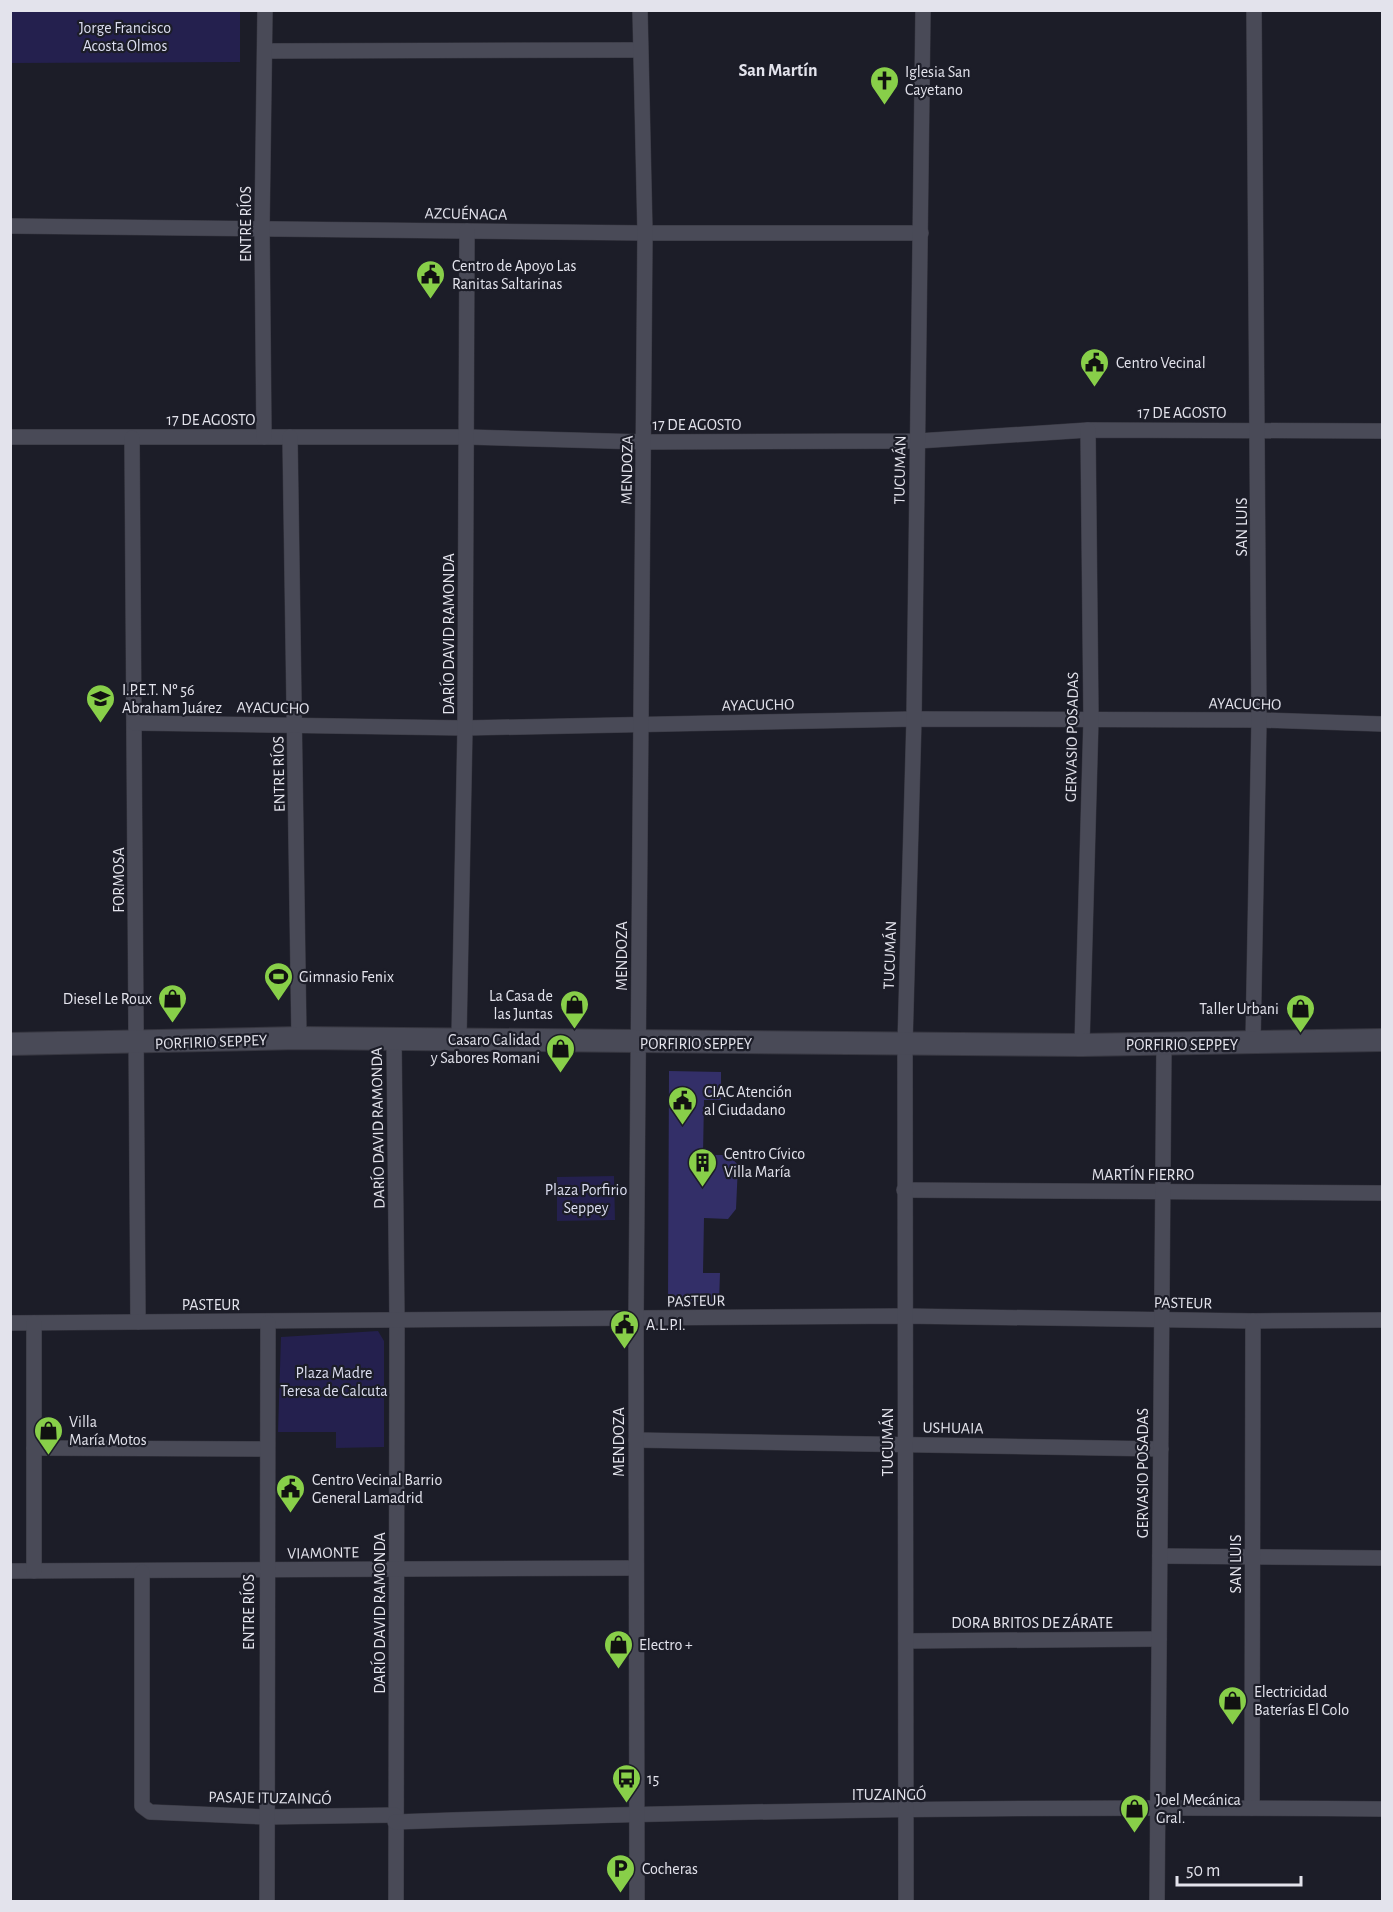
<svg xmlns="http://www.w3.org/2000/svg" width="1393" height="1912" font-family="'Alegreya Sans',sans-serif">
<rect width="100%" height="100%" fill="#1c1d28"/>
<g fill="#24204e">
<path d="M10 11H240V62L11 63Z"/>
<path d="M614 1176 615 1220 557 1221V1177Z"/>
<path d="M378 1331 384 1341V1447L336 1448V1432H278L281 1337Z"/>
</g>
<path fill="#332f68" d="M669 1071 721 1072V1100H704L703 1155H729L738 1165 736 1209 728 1219 704 1218 703 1273H720L719 1302H668Z"/>
<g fill="none" stroke-linecap="round" stroke-linejoin="round">
<defs>
<g id="street">
<path d="M266 51 639 50"/>
<path d="M10 226 645 233H921"/>
<path d="M10 437H468L644 442 918 441 1088 430 1382 431"/>
<path d="M264 437 262 228 265 10"/>
<path d="M290 437 299 1038"/>
<path d="M132 438 138 1322"/>
<path d="M135 723 465 728 914 719 1259 720 1382 724"/>
<path d="M459 1037 465 728 467 231"/>
<path d="M394 1038 397 1321 396 1902"/>
<path d="M1253 1043 1259 720 1254 10"/>
<path d="M1082 1045 1091 719 1088 430"/>
<path d="M904 1190 1382 1193"/>
<path d="M10 1323 904 1316 1253 1321 1382 1320"/>
<path d="M636 1440 1161 1449"/>
<path d="M34 1448 267 1449"/>
<path d="M1160 1556 1382 1558"/>
<path d="M10 1571 636 1568"/>
<path d="M34 1571V1323"/>
<path d="M142 1572V1806L150 1812 266 1817 395 1815"/>
<path d="M906 1641 1159 1639"/>
<path d="M1252 1808 1253 1321"/>
<path d="M395 1822C724 1810 1054 1806 1382 1809"/>
<path d="M267 1902 268 1323"/>
<path d="M637 1902 636 1319 645 233 640 10"/>
<path d="M906 1902 905 1044 914 719 923 10"/>
<path d="M1157 1902 1164 1044"/>
</g>
<path id="secondary" d="M10 1044 299 1038 1082 1045 1382 1040"/>
</defs>
<use href="#street" stroke="#373741" stroke-width="16"/>
<use href="#secondary" stroke="#373741" stroke-width="24"/>
<use href="#street" stroke="#494a57" stroke-width="15"/>
<use href="#secondary" stroke="#494a57" stroke-width="22"/>
</g>
<defs>
<symbol id="church-pin" viewBox="-11 -11 22 30"><path d="M0 17L-7.5 6A9.5 9.5 0 1 1 7.5 6Z" fill="#88cf49" stroke="#1c1d28"/><path d="M-1.2-6h2.4v3.5h3.3v2.4h-3.3V6h-2.4V-.1h-3.3v-2.4h3.3Z" fill="#111"/></symbol>
<symbol id="civic-pin" viewBox="-11 -11 22 30"><path d="M0 17L-7.5 6A9.5 9.5 0 1 1 7.5 6Z" fill="#88cf49" stroke="#1c1d28"/><path d="M-.6-6.5H3V-4.5H.6V-3L4-1V1h2V6H-6V1h2V-1L-.6-3ZM-1.2 2.5V6h2.4V2.5Z" fill="#111"/></symbol>
<symbol id="school-pin" viewBox="-11 -11 22 30"><path d="M0 17L-7.5 6A9.5 9.5 0 1 1 7.5 6Z" fill="#88cf49" stroke="#1c1d28"/><path d="M0-5L7-2L0 1L-7-2ZM-4 1L0 2.5L4 1V4Q0 6-4 4Z" fill="#111"/></symbol>
<symbol id="stadium-pin" viewBox="-11 -11 22 30"><path d="M0 17L-7.5 6A9.5 9.5 0 1 1 7.5 6Z" fill="#88cf49" stroke="#1c1d28"/><path d="M0-5a6.5 5 0 1 0 0 10a6.5 5 0 1 0 0-10ZM-3.5-1.8h7v3.6h-7Z" fill="#111"/></symbol>
<symbol id="shop-pin" viewBox="-11 -11 22 30"><path d="M0 17L-7.5 6A9.5 9.5 0 1 1 7.5 6Z" fill="#88cf49" stroke="#1c1d28"/><path d="M-5-2.5h2.3a2.7 3.5 0 0 1 5.4 0H5L5.5 6h-11ZM-1.5-2.5h3a1.5 2.3 0 0 0-3 0Z" fill="#111"/></symbol>
<symbol id="building-pin" viewBox="-11 -11 22 30"><path d="M0 17L-7.5 6A9.5 9.5 0 1 1 7.5 6Z" fill="#88cf49" stroke="#1c1d28"/><path d="M-4-6H4V6H1V3H-1V6H-4ZM-2.5-4.3h1.7v1.8h-1.7ZM.8-4.3h1.7v1.8H.8ZM-2.5-1h1.7V.8h-1.7ZM.8-1h1.7V.8H.8Z" fill="#111"/></symbol>
<symbol id="bus-pin" viewBox="-11 -11 22 30"><path d="M0 17L-7.5 6A9.5 9.5 0 1 1 7.5 6Z" fill="#88cf49" stroke="#1c1d28"/><path d="M-5-6H5V4H4V6H2V4H-2V6H-4V4H-5ZM-3.5-4V0h7V-4ZM-3.5 1.2v1.5H-2V1.2ZM2 1.2v1.5H3.5V1.2Z" fill="#111"/></symbol>
<symbol id="parking-pin" viewBox="-11 -11 22 30"><path d="M0 17L-7.5 6A9.5 9.5 0 1 1 7.5 6Z" fill="#88cf49" stroke="#1c1d28"/><path d="M-3.5-5.5H1a3.5 3.5 0 0 1 0 7H-1V5.5H-3.5ZM-1-3.4V-.6H.8a1.4 1.4 0 0 0 0-2.8Z" fill="#111"/></symbol>
</defs>
<g fill-rule="evenodd">
<use href="#church-pin" x="868" y="64" width="33" height="45"/>
<use href="#civic-pin" x="414" y="258" width="33" height="45"/>
<use href="#civic-pin" x="1078" y="346" width="33" height="45"/>
<use href="#school-pin" x="84" y="682" width="33" height="45"/>
<use href="#stadium-pin" x="262" y="960" width="33" height="45"/>
<use href="#shop-pin" x="156" y="982" width="33" height="45"/>
<use href="#shop-pin" x="558" y="988" width="33" height="45"/>
<use href="#shop-pin" x="1284" y="992" width="33" height="45"/>
<use href="#shop-pin" x="544" y="1032" width="33" height="45"/>
<use href="#civic-pin" x="666" y="1084" width="33" height="45"/>
<use href="#building-pin" x="686" y="1146" width="33" height="45"/>
<use href="#civic-pin" x="608" y="1308" width="33" height="45"/>
<use href="#shop-pin" x="32" y="1414" width="33" height="45"/>
<use href="#civic-pin" x="274" y="1472" width="33" height="45"/>
<use href="#shop-pin" x="602" y="1628" width="33" height="45"/>
<use href="#shop-pin" x="1216" y="1684" width="33" height="45"/>
<use href="#bus-pin" x="610" y="1762" width="33" height="45"/>
<use href="#shop-pin" x="1118" y="1792" width="33" height="45"/>
<use href="#parking-pin" x="604" y="1852" width="33" height="45"/>
</g>
<g text-anchor="middle" stroke-width="4.5" stroke-linejoin="round" paint-order="stroke">
<g font-size="16" fill="#dcdef0" stroke="#1c1d28">
<text x="125" y="33">Jorge Francisco<tspan x="125" dy="18">Acosta Olmos</tspan></text>
<text x="586" y="1195">Plaza Porfirio<tspan x="586" dy="18">Seppey</tspan></text>
<text x="334" y="1378">Plaza Madre<tspan x="334" dy="18">Teresa de Calcuta</tspan></text>
</g>
<g font-size="16" fill="#e3e3ec" stroke="#1c1d28" text-anchor="start">
<text x="905" y="77">Iglesia San<tspan x="905" dy="18">Cayetano</tspan></text>
<text x="452" y="271">Centro de Apoyo Las<tspan x="452" dy="18">Ranitas Saltarinas</tspan></text>
<text x="1116" y="368">Centro Vecinal</text>
<text x="122" y="695">I.P.E.T. Nº 56<tspan x="122" dy="18">Abraham Juárez</tspan></text>
<text x="299" y="982">Gimnasio Fenix</text>
<text x="553" y="1001" text-anchor="end">La Casa de<tspan x="553" dy="18">las Juntas</tspan></text>
<text x="152" y="1004" text-anchor="end">Diesel Le Roux</text>
<text x="1279" y="1014" text-anchor="end">Taller Urbani</text>
<text x="540" y="1045" text-anchor="end">Casaro Calidad<tspan x="540" dy="18">y Sabores Romani</tspan></text>
<text x="704" y="1097">CIAC Atención<tspan x="704" dy="18">al Ciudadano</tspan></text>
<text x="724" y="1159">Centro Cívico<tspan x="724" dy="18">Villa María</tspan></text>
<text x="646" y="1330">A.L.P.I.</text>
<text x="69" y="1427">Villa<tspan x="69" dy="18">María Motos</tspan></text>
<text x="312" y="1485">Centro Vecinal Barrio<tspan x="312" dy="18">General Lamadrid</tspan></text>
<text x="639" y="1650">Electro +</text>
<text x="1254" y="1697">Electricidad<tspan x="1254" dy="18">Baterías El Colo</tspan></text>
<text x="647" y="1784">15</text>
<text x="1156" y="1805">Joel Mecánica<tspan x="1156" dy="18">Gral.</tspan></text>
<text x="642" y="1874">Cocheras</text>
</g>
<g font-size="16" fill="#e3e3ec" stroke="#1c1d28">
<text transform="translate(466 213) rotate(1)" y="6">AZCUÉNAGA</text>
<text transform="translate(245 224) rotate(-90)" y="6">ENTRE RÍOS</text>
<text x="1182" y="418">17 DE AGOSTO</text>
<text x="211" y="425">17 DE AGOSTO</text>
<text x="697" y="430">17 DE AGOSTO</text>
<text transform="translate(626 470) rotate(-89)" y="6">MENDOZA</text>
<text transform="translate(899 470) rotate(-89)" y="6">TUCUMÁN</text>
<text transform="translate(1241 527) rotate(-90)" y="6">SAN LUIS</text>
<text transform="translate(448 634) rotate(-90)" y="6">DARÍO DAVID RAMONDA</text>
<text transform="translate(1245 703) rotate(1)" y="6">AYACUCHO</text>
<text transform="translate(758 704) rotate(-1)" y="6">AYACUCHO</text>
<text transform="translate(273 707) rotate(1)" y="6">AYACUCHO</text>
<text transform="translate(1071 737) rotate(-89)" y="6">GERVASIO POSADAS</text>
<text transform="translate(278 774) rotate(-91)" y="6">ENTRE RÍOS</text>
<text transform="translate(118 880) rotate(-90)" y="6">FORMOSA</text>
<text transform="translate(889 955) rotate(-88)" y="6">TUCUMÁN</text>
<text transform="translate(621 956) rotate(-90)" y="6">MENDOZA</text>
<text transform="translate(211 1041) rotate(-2)" y="6">PORFIRIO SEPPEY</text>
<text x="696" y="1049">PORFIRIO SEPPEY</text>
<text x="1182" y="1050">PORFIRIO SEPPEY</text>
<text transform="translate(377 1128) rotate(-91)" y="6">DARÍO DAVID RAMONDA</text>
<text x="1143" y="1180">MARTÍN FIERRO</text>
<text transform="translate(696 1300) rotate(-1)" y="6">PASTEUR</text>
<text transform="translate(1183 1302) rotate(1)" y="6">PASTEUR</text>
<text x="211" y="1310">PASTEUR</text>
<text transform="translate(953 1427) rotate(1)" y="6">USHUAIA</text>
<text transform="translate(618 1442) rotate(-90)" y="6">MENDOZA</text>
<text transform="translate(887 1442) rotate(-90)" y="6">TUCUMÁN</text>
<text transform="translate(1142 1473) rotate(-90)" y="6">GERVASIO POSADAS</text>
<text transform="translate(323 1552) rotate(-1)" y="6">VIAMONTE</text>
<text transform="translate(1235 1564) rotate(-90)" y="6">SAN LUIS</text>
<text transform="translate(248 1612) rotate(-90)" y="6">ENTRE RÍOS</text>
<text transform="translate(379 1613) rotate(-90)" y="6">DARÍO DAVID RAMONDA</text>
<text x="1032" y="1628">DORA BRITOS DE ZÁRATE</text>
<text x="889" y="1800">ITUZAINGÓ</text>
<text transform="translate(270 1797) rotate(1)" y="6">PASAJE ITUZAINGÓ</text>
</g>
<g font-size="18" font-weight="bold" fill="#e3e3ec" stroke="#1c1d28">
<text x="778" y="76">San Martín</text>
</g>
</g>
<rect width="1393" height="1912" fill="none" stroke="#e3e3ec" stroke-width="24"/>
<path d="M1177 1876v9h124v-9" fill="none" stroke="#e3e3ec" stroke-width="3"/>
<text x="1186" y="1876" font-size="18" fill="#e3e3ec" stroke="#1c1d28" stroke-width="4.5" paint-order="stroke">50 m</text>
</svg>
